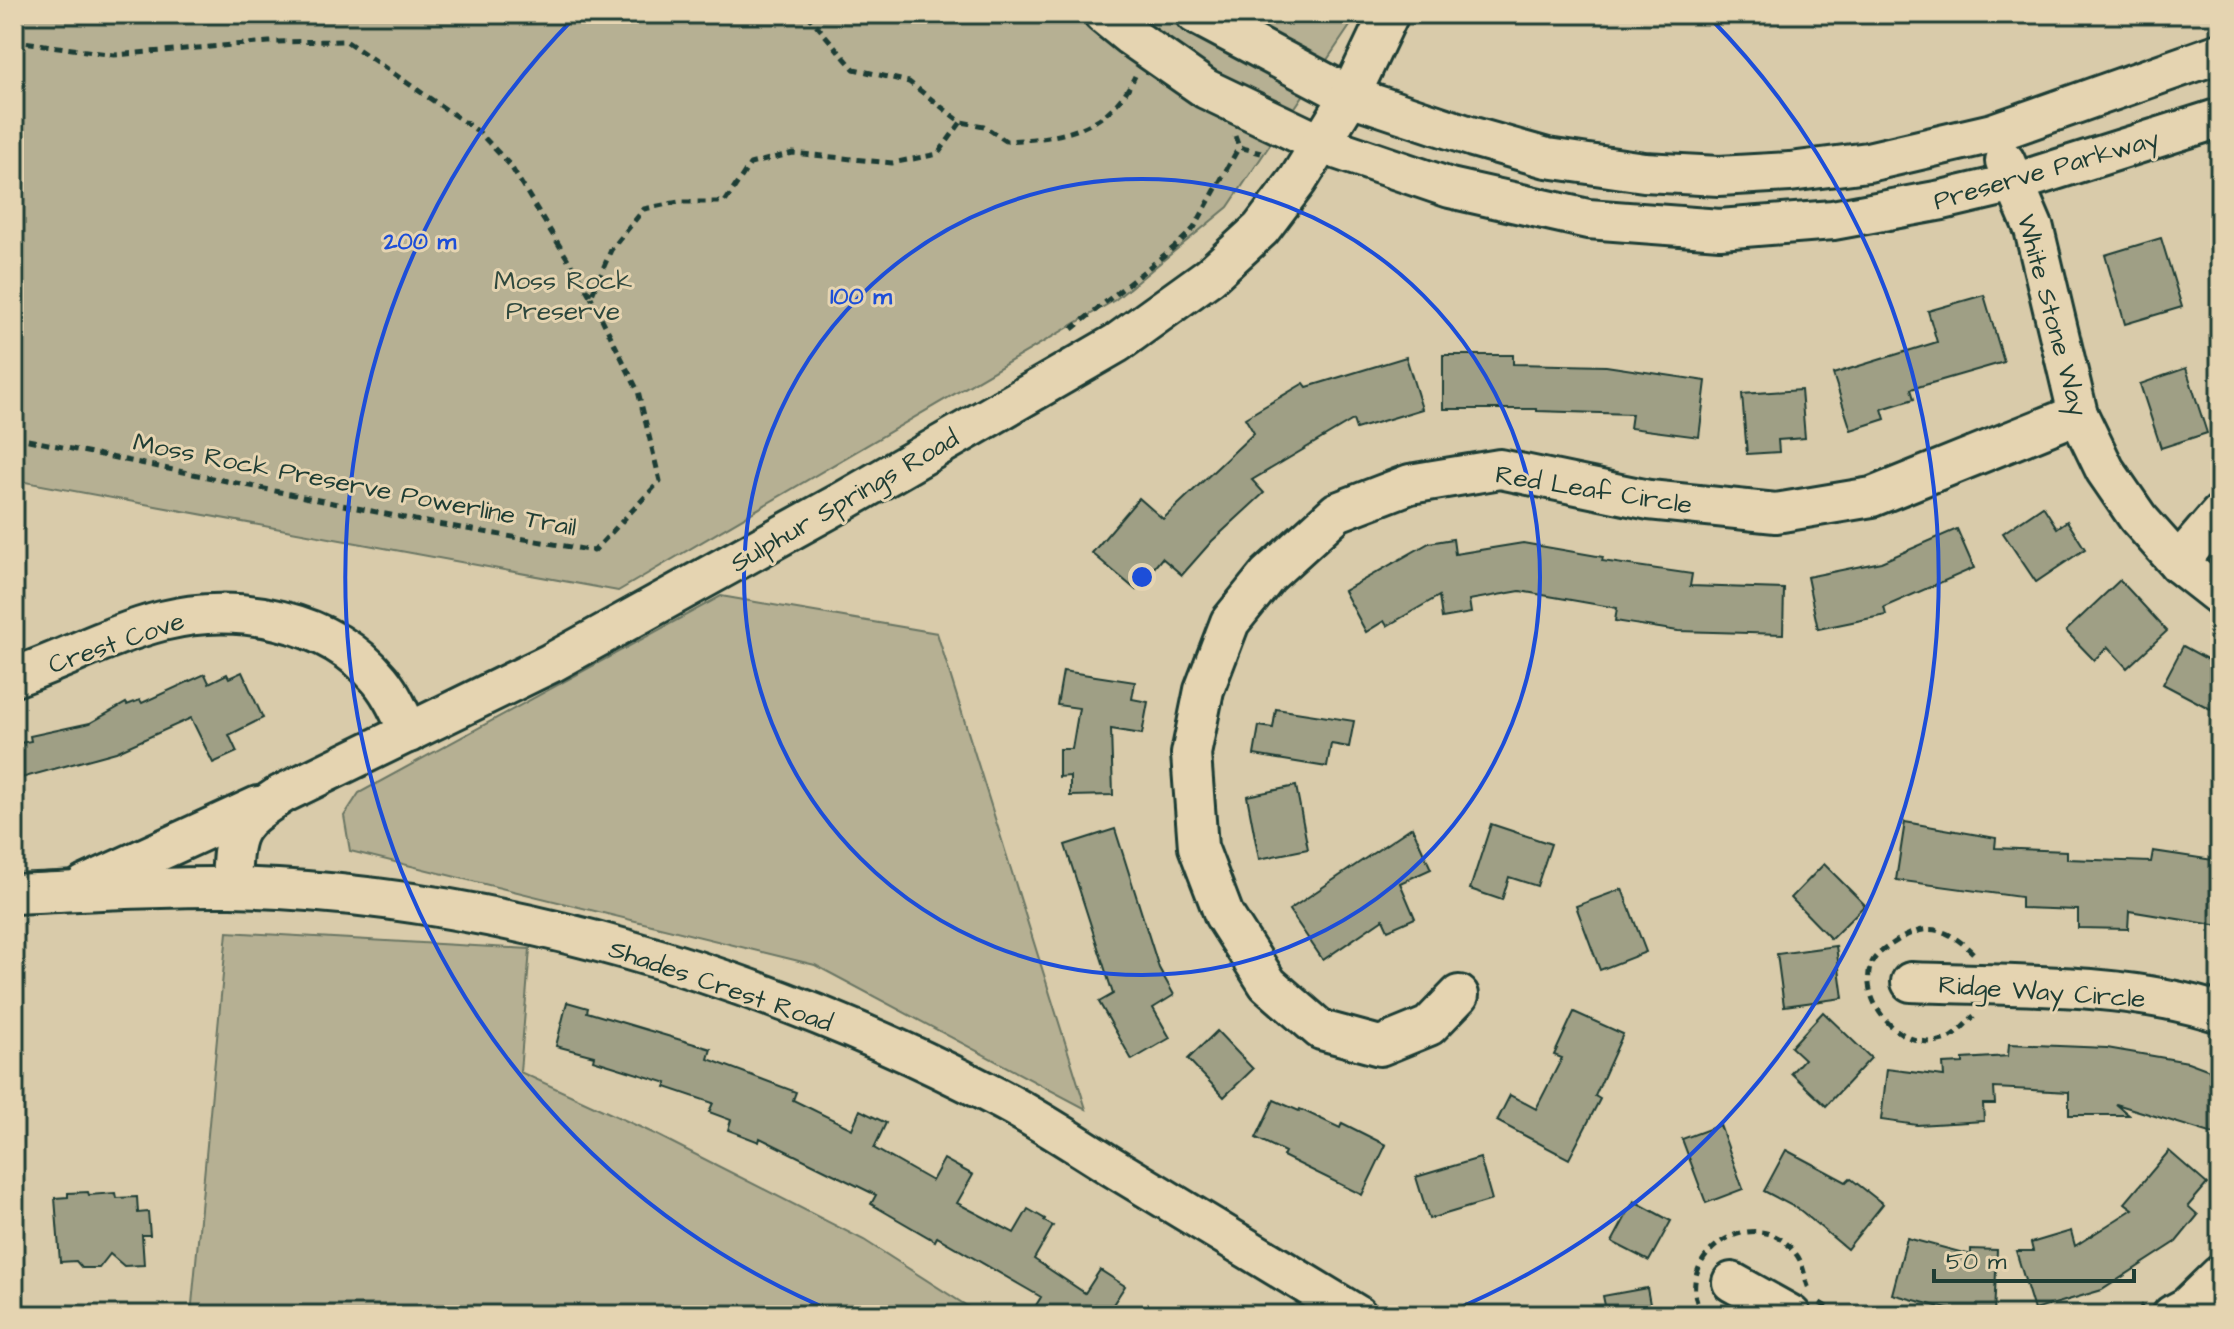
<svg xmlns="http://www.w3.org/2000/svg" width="2234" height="1329" font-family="'Architects Daughter',sans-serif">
<rect width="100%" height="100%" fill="#d9cbaa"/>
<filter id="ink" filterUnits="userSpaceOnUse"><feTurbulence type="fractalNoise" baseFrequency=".0125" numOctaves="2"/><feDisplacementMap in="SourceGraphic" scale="16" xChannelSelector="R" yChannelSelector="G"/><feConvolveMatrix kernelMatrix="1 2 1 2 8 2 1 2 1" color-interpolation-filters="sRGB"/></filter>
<g filter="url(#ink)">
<g fill="#b6b093" stroke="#6a7664" stroke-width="2">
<path d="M14 14H1358L1228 207 1115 300 618 591 14 480Z"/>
<path d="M721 596 937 633 1086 1109 815 965 350 851 344 816 359 793Z"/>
<path d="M227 932 530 949 520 1072 655 1134 864 1240 981 1315H191Z"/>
</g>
<g fill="#9f9f85" stroke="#1f3d34" stroke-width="2">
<path d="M2161 238 2182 307 2125 324 2105 255Z"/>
<path d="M1984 295 2004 362 1911 389 1914 399 1882 409 1885 419 1851 430 1833 374 1937 342 1928 311Z"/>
<path d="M1443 355H1513V364L1606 366 1706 381 1699 437 1630 428 1632 414 1537 411V409H1443Z"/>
<path d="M1406 357 1422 409 1356 429 1353 420 1252 480 1264 493 1212 541 1182 575 1162 558 1136 590 1092 553 1139 498 1163 519 1254 433 1245 418 1304 383 1307 387Z"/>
<path d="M2186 368 2207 433 2161 448 2140 384Z"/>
<path d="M1801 390 1805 438 1778 440 1779 452 1747 454 1742 394Z"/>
<path d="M2043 506 2057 528 2067 521 2085 549 2036 582 2003 533Z"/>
<path d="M1957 529 1974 568 1884 607 1886 615 1818 629 1807 577 1881 562Z"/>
<path d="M1453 539 1455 554 1523 543 1603 557 1602 561 1692 574 1690 586 1784 589 1783 634 1678 631 1615 621 1617 608 1520 591 1469 600 1471 613 1442 618 1439 596 1387 626 1384 621 1366 632 1344 591 1429 543Z"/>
<path d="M2120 580 2167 631 2127 668 2108 647 2094 660 2066 631Z"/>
<path d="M2183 646 2220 666V714L2163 684Z"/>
<path d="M1063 671 1135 682 1132 699 1148 702 1142 734 1111 729 1113 795 1070 796V776L1059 777V749H1072L1079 708 1057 705Z"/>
<path d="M242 672 263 718 229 735 237 752 213 763 191 718 116 752 14 780V744L31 741 30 736 90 723 126 703 127 705 140 700 142 703 205 674 209 683 227 674 229 678Z"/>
<path d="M1276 709 1354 721 1349 747 1331 744 1327 767 1254 755 1259 726 1273 728Z"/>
<path d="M1296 786 1308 849 1259 859 1247 796Z"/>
<path d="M1905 822 1996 838 1995 848 2067 851V859L2151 862 2153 851 2220 861V926L2129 911 2128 929 2078 928V910L2021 908V897L1896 880Z"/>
<path d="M1491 824 1551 844 1537 886 1509 877 1502 900 1470 889Z"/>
<path d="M1412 827 1431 869 1400 883 1415 918 1388 930 1383 919 1323 960 1289 910Z"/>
<path d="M1115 829 1159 968 1174 995 1153 1008 1170 1038 1132 1060 1099 1002 1113 994 1065 845Z"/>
<path d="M1824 864 1865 905 1831 939 1791 898Z"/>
<path d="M1622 889 1646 952 1600 970 1576 906Z"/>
<path d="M1836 946 1843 998 1784 1006 1777 954Z"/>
<path d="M567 1002 588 1008 587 1012 711 1049 708 1059 796 1092 793 1100 852 1129 860 1110 886 1123 874 1148 932 1181 944 1159 973 1175 957 1203 1014 1233 1028 1209 1045 1219 1044 1221 1053 1226 1034 1259 1085 1293 1100 1270 1125 1286 1110 1309 1119 1315H1030L1041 1297 937 1237 935 1241 871 1204 876 1195 760 1138 759 1142 728 1130 731 1120 709 1112 713 1103 665 1087 667 1083 593 1060 594 1056 556 1046Z"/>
<path d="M1574 1012 1623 1034 1595 1096 1600 1099 1569 1159 1497 1121 1510 1095 1536 1109 1562 1058 1554 1055Z"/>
<path d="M1823 1012 1871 1058 1826 1106 1791 1073 1804 1059 1791 1047Z"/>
<path d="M1217 1031 1253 1069 1224 1097 1188 1059Z"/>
<path d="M2009 1044 2107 1048 2188 1062 2220 1074V1136L2116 1104 2129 1115H2069V1092L1994 1088 1995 1104H1983L1984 1121 1917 1125 1881 1120 1887 1069 1944 1076 1943 1064 1963 1063V1059L2008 1056Z"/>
<path d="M1274 1100 1299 1111 1300 1109 1340 1128 1342 1123 1386 1145 1362 1195 1283 1156 1285 1152 1256 1138Z"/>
<path d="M1720 1125 1743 1189 1706 1203 1682 1139Z"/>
<path d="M1786 1150 1846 1182 1850 1178 1883 1204 1847 1249 1800 1210 1764 1191Z"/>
<path d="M2169 1151 2207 1184 2188 1206 2198 1215 2176 1242 2102 1290 2034 1310 2016 1251H2033L2031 1243 2071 1231 2075 1246 2133 1209 2125 1203Z"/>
<path d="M1480 1158 1492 1200 1429 1219 1416 1177Z"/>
<path d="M88 1192 89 1195 115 1193 116 1198 137 1197 138 1213 148 1212 150 1235H142L144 1265 124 1266 110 1254 99 1268H82L76 1261 60 1262 55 1198 68 1197V1193Z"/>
<path d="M1634 1201 1671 1221 1649 1261 1612 1242Z"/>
<path d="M1907 1238 1971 1255V1249L1997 1250 1994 1315H1970V1311L1951 1310 1892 1294Z"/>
<path d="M1647 1288 1652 1315H1607L1603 1296Z"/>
</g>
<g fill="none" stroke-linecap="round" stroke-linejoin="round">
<defs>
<g id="minor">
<path d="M1103 14 1130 36 1206 89 1321 144 1450 188 1588 219 1720 229 1833 220 1942 200 2014 183 2220 118"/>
<path d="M1195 14 1350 96 1473 137 1547 158 1644 172 1719 176 1790 172 1868 162 1993 133 2220 53"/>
<path d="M2005 161 2034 229 2078 414 2105 470 2138 518 2178 563 2220 596"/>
<path d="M2178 563 2220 514"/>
<path d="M14 677C64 660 111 634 162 621 236 602 330 619 380 680 393 696 401 715 409 733"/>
<path d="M85 885 258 806"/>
<path d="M231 887C233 830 233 826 282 794L551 663 842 502 1117 343 1210 276 1261 229 1298 180 1350 96 1389 14"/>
<path d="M14 894C86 891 159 886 231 887 493 893 767 977 998 1098 1039 1119 1077 1145 1116 1169 1196 1218 1277 1266 1357 1315"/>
<path d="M1911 982C2009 986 2128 982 2220 1013"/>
<path d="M1459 995 1429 1026 1380 1046 1321 1030 1268 984 1224 915 1198 847 1191 754 1204 690 1230 622 1268 575 1337 512 1410 484 1500 469 1649 500 1776 513 1872 497 2078 414"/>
<path d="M1732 1282 1791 1315"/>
<path d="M2172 1315 2187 1307 2220 1275"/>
</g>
</defs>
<use href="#minor" stroke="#1f3d34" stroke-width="44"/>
<g stroke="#1f3d34" stroke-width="5" stroke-dasharray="8 6" stroke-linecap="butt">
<path d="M807 14 854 69 909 82 961 122 984 126 1006 141C1061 138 1109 131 1135 76"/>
<path d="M14 37 24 42 114 55 269 42 346 41 479 132 510 165 591 297 611 250 644 209 678 202H725L750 164 793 153 892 163 938 154 961 122"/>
<path d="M1235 136 1239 147 1261 153"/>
<path d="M1072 329 1178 244 1194 228 1239 147"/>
<path d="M14 437 415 520 594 551 660 481 638 391 591 297"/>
<path d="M1973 953C1944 925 1925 922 1892 944 1880 952 1871 958 1869 972 1864 1013 1911 1057 1951 1037 1959 1032 1967 1022 1974 1016"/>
<path d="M1820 1303 1840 1315"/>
<path d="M1703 1315C1667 1257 1757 1198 1796 1254 1804 1264 1804 1277 1809 1289"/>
<path d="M2128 1315 2143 1306"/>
</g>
<use href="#minor" stroke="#e5d4b1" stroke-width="38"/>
</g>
</g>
<g fill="none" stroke="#1d4ed8" stroke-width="4">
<circle cx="1142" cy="577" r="398"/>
<path d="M837 1313A797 797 0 0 1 574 18M1710 18A797 797 0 0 1 1447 1313"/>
</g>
<g text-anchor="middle" stroke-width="6" stroke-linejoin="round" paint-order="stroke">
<g font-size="26" fill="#1f3d34" stroke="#e5d4b1">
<text transform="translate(2046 169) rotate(-16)" y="9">Preserve Parkway</text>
<text transform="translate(2053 315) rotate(75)" y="9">White Stone Way</text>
<text transform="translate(355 484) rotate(11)" y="9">Moss Rock Preserve Powerline Trail</text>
<text transform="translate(1594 489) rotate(9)" y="9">Red Leaf Circle</text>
<text transform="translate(844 500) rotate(-30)" y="9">Sulphur Springs Road</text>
<text transform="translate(116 642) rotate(-19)" y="9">Crest Cove</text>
<text transform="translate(721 985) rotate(19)" y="9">Shades Crest Road</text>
<text transform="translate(2042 991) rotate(4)" y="9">Ridge Way Circle</text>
</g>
<g font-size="26" fill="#2e483e" stroke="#e5d4b1">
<text x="563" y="289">Moss Rock<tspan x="563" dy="30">Preserve</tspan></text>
</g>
</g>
<circle cx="1142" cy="577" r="12" fill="#1d4ed8" stroke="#e5d4b1" stroke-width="4"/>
<g font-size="24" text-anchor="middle" font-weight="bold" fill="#1d4ed8" stroke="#e5d4b1" stroke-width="6" stroke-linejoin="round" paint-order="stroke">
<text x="420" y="249">200 m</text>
<text x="861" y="304">100 m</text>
</g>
<rect width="2234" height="1329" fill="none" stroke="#e5d4b1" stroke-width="48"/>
<rect x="24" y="24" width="2186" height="1281" fill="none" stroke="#1f3d34" stroke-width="3" filter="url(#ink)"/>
<path d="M1934 1269v12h200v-12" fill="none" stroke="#1f3d34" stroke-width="4"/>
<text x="1946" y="1269" font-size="24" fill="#1f3d34" stroke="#e5d4b1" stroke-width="6" paint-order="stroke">50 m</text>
</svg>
